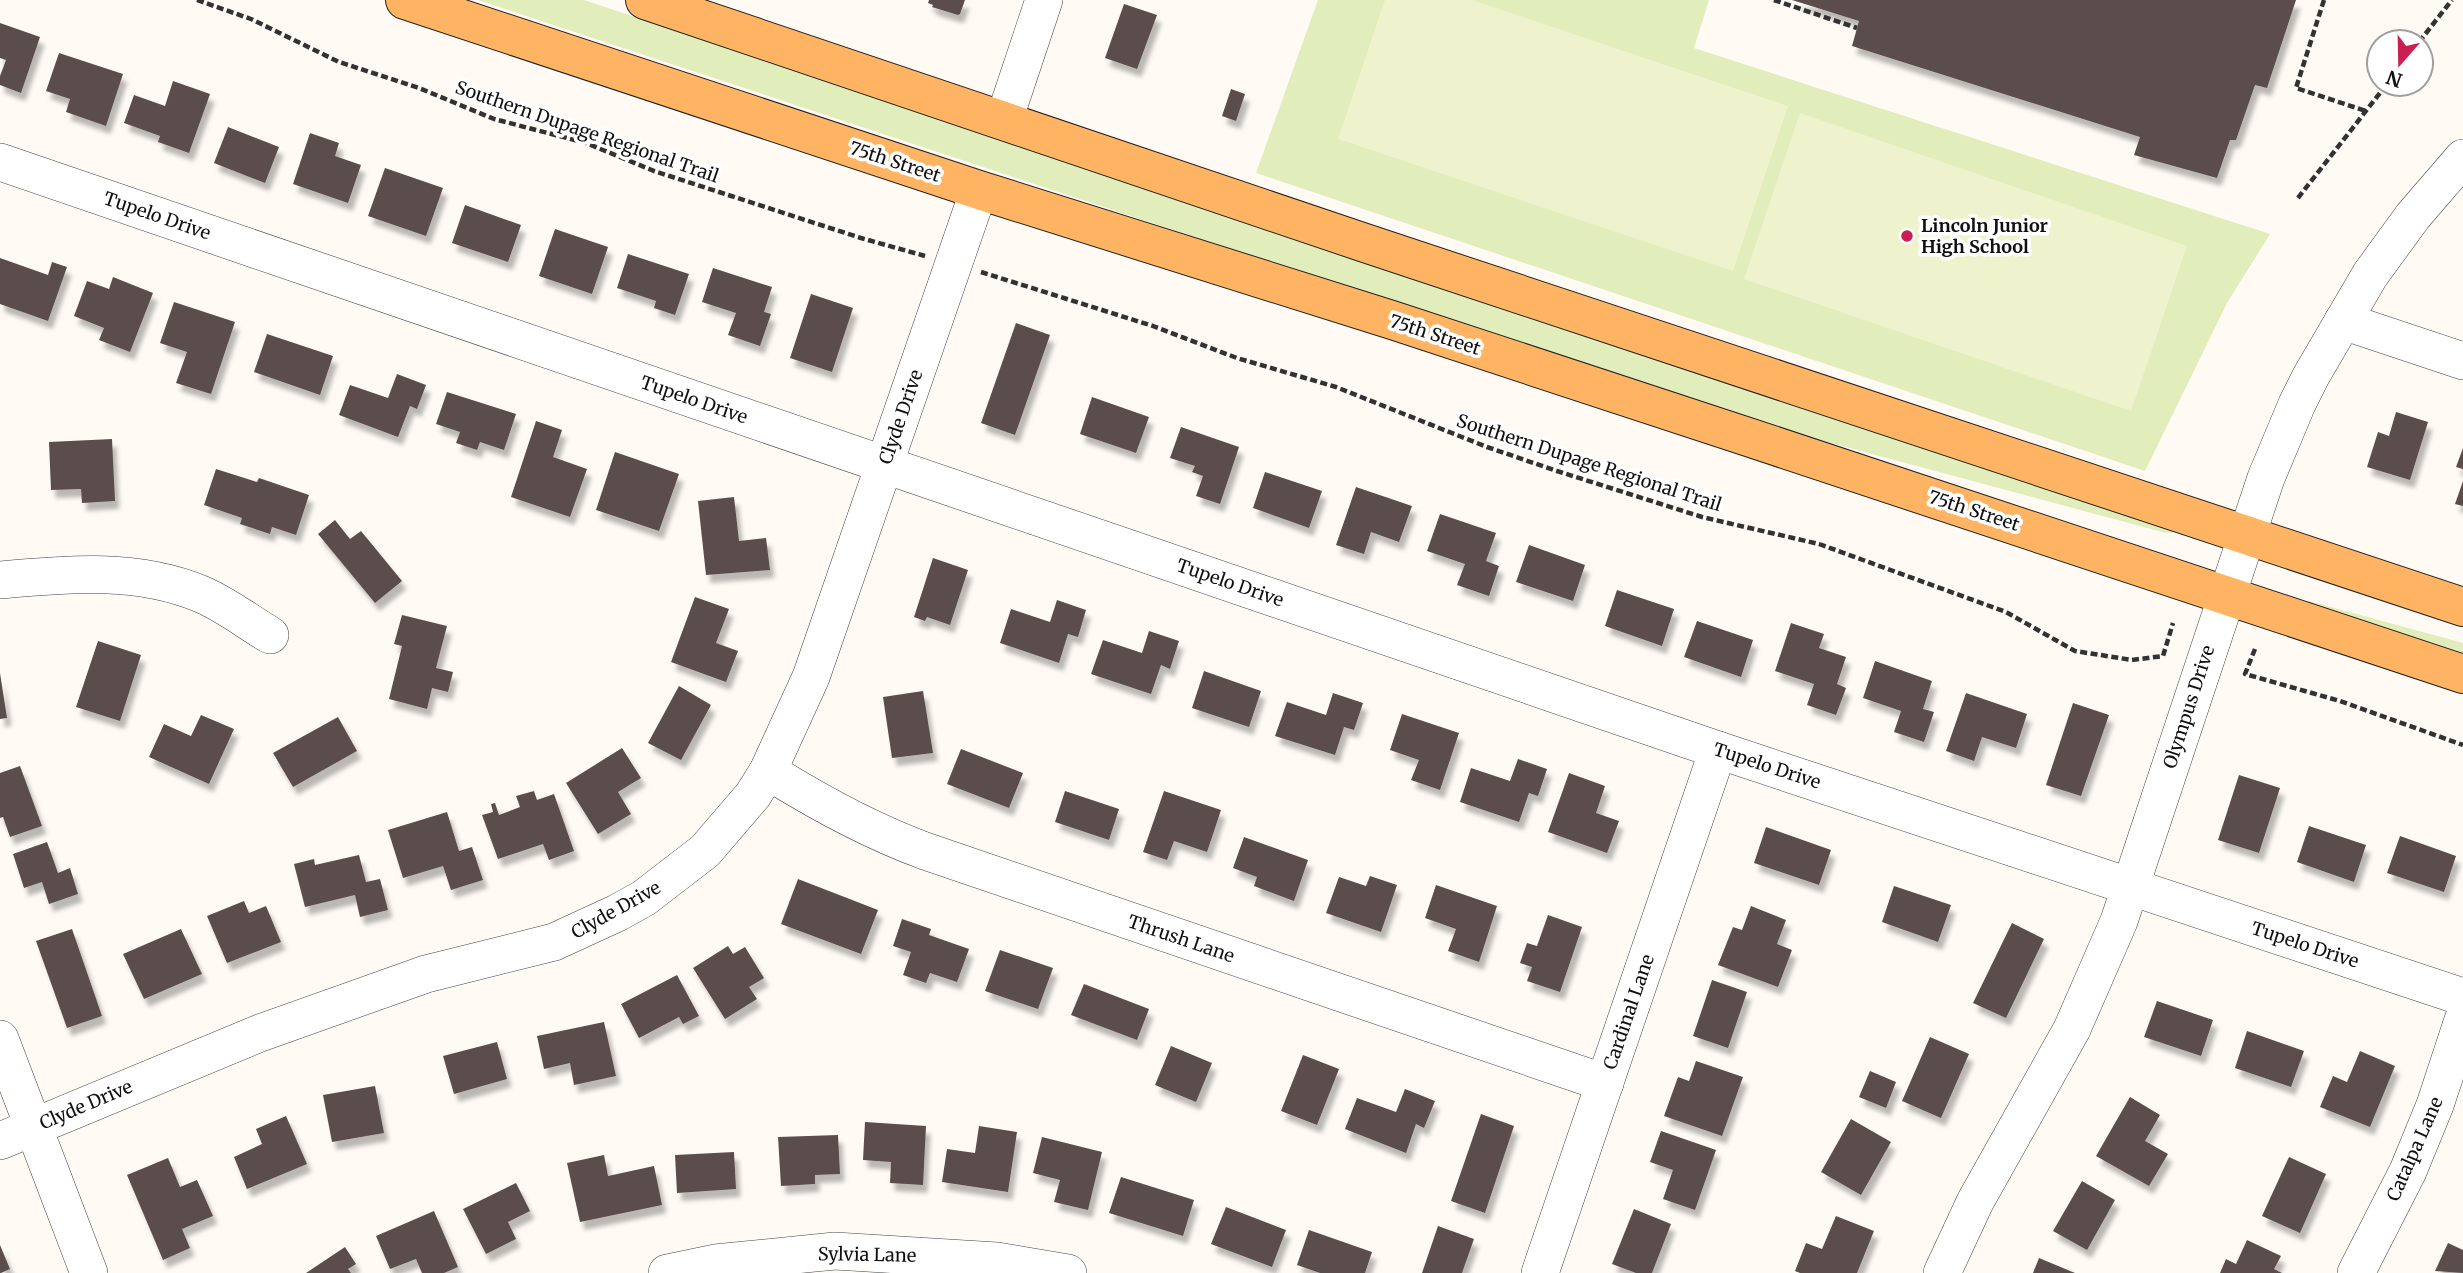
<svg xmlns="http://www.w3.org/2000/svg" width="2463" height="1273" font-family="Merriweather,serif">
<defs>
<filter id="shadow"><feDropShadow dx="4.5" dy="8" stdDeviation="2" flood-color="#0004"/></filter>
</defs>
<rect width="100%" height="100%" fill="#fffaf4"/>
<g fill="#e1edba">
<path d="M478 0H584L2175 530 2172 533H2166L1757 423Z"/>
<path d="M1318 0H1709L1694 48 2270 234 2227 303 2145 471 1256 173Z"/>
<path d="M2309 601 2463 643V660L2305 603Z"/>
</g>
<g fill="#eff3cd">
<path d="M1385 0H1472L1788 106 1733 271 1338 139Z"/>
<path d="M1800 113 2187 246 2131 411 1744 279Z"/>
</g>
<g fill="#5a4e4c" filter="url(#shadow)">
<path d="M929 0H965L960 14 958 15 932 7 933 5 928 3Z"/>
<path d="M1792 0H2296L2267 88 2255 85 2236 140H2230L2217 178 2134 155 2140 137 1852 46 1859 21Z"/>
<path d="M1124 4 1157 15 1137 69 1105 58Z"/>
<path d="M0 23 40 37 21 93 0 85V76L6 60 0 58Z"/>
<path d="M59 53 123 74 106 126 66 112 70 99 46 91Z"/>
<path d="M173 81 210 94 189 153 158 142 160 136 124 123 134 95 165 106Z"/>
<path d="M1231 89 1245 94 1236 121 1222 116Z"/>
<path d="M228 127 279 147 265 183 214 163Z"/>
<path d="M310 133 339 143 335 156 361 165 348 203 293 184Z"/>
<path d="M385 168 443 188 426 236 368 216Z"/>
<path d="M465 205 521 225 508 262 452 243Z"/>
<path d="M555 229 608 247 592 294 539 276Z"/>
<path d="M628 254 689 274 675 315 654 308 656 301 617 288Z"/>
<path d="M0 258 48 275 52 262 67 267 48 321 0 304Z"/>
<path d="M713 268 772 287 764 312 771 314 760 346 728 335 736 313 702 302Z"/>
<path d="M113 277 153 293 130 352 99 340 104 328 74 316 87 281 109 289Z"/>
<path d="M811 294 853 308 832 372 790 358Z"/>
<path d="M174 302 235 322 211 394 176 383 187 352 160 343Z"/>
<path d="M1016 323 1050 335 1015 435 981 423Z"/>
<path d="M267 334 333 356 320 395 254 372Z"/>
<path d="M397 374 426 385 417 409 410 406 398 437 339 415 350 385 388 398Z"/>
<path d="M447 392 516 414 504 450 480 442 477 450 456 443 460 432 436 424Z"/>
<path d="M1092 397 1149 417 1136 453 1080 434Z"/>
<path d="M2396 412 2428 422 2410 480 2367 467 2378 432 2389 436Z"/>
<path d="M536 421 562 430 553 457 587 469 570 517 511 497Z"/>
<path d="M1181 427 1239 447 1220 504 1196 496 1203 476 1192 472 1195 466 1170 458Z"/>
<path d="M112 439 115 501 82 503 81 489 51 490 49 442Z"/>
<path d="M2463 448V469L2456 467Z"/>
<path d="M615 452 679 474 659 531 596 510Z"/>
<path d="M216 469 257 482 259 478 309 495 296 535 272 527 270 534 240 524 242 518 204 505Z"/>
<path d="M1265 472 1322 491 1309 528 1253 508Z"/>
<path d="M2463 481V506L2455 504Z"/>
<path d="M1356 487 1412 506 1399 542 1371 532 1364 554 1336 545Z"/>
<path d="M734 497 739 541 766 538 770 570 706 575 698 501Z"/>
<path d="M1440 514 1496 533 1486 561 1499 566 1489 596 1457 585 1465 564 1427 551Z"/>
<path d="M335 520 350 539 361 531 402 581 375 603 318 534Z"/>
<path d="M1529 545 1585 565 1573 601 1516 582Z"/>
<path d="M933 558 968 570 950 625 927 617 925 621 914 617Z"/>
<path d="M1617 590 1674 609 1662 646 1605 626Z"/>
<path d="M695 597 729 609 716 643 738 651 726 682 671 662Z"/>
<path d="M1057 600 1086 610 1078 637 1068 634 1059 663 1000 643 1011 609 1050 622Z"/>
<path d="M402 615 447 626 436 668 453 672 448 692 432 688 427 709 389 699 402 646 394 644Z"/>
<path d="M1697 621 1753 640 1741 677 1684 657Z"/>
<path d="M1791 623 1824 634 1819 648 1846 657 1837 684 1846 688 1836 715 1807 705 1814 684 1775 671Z"/>
<path d="M1149 631 1179 641 1170 669 1161 665 1151 694 1091 674 1103 640 1142 653Z"/>
<path d="M98 641 141 655 120 721 76 707Z"/>
<path d="M1875 661 1932 681 1923 709 1934 712 1924 742 1894 732 1901 711 1863 698Z"/>
<path d="M1204 671 1261 691 1249 727 1192 708Z"/>
<path d="M0 673 7 718 0 719Z"/>
<path d="M679 686 711 705 681 760 648 743Z"/>
<path d="M923 691 933 753 892 758 883 697Z"/>
<path d="M1333 693 1363 703 1354 730 1344 727 1335 755 1275 736 1287 702 1326 715Z"/>
<path d="M1966 693 2027 714 2016 748 1982 737 1974 761 1946 751Z"/>
<path d="M2073 703 2109 715 2081 796 2046 785Z"/>
<path d="M1402 714 1459 733 1440 790 1411 780 1419 760 1390 750Z"/>
<path d="M201 715 234 729 209 784 149 757 164 724 191 736Z"/>
<path d="M338 717 357 751 293 787 273 753Z"/>
<path d="M622 748 641 778 618 792 631 814 598 834 566 783Z"/>
<path d="M961 749 1023 773 1009 808 947 784Z"/>
<path d="M1518 759 1547 769 1538 796 1529 793 1519 822 1460 802 1471 768 1510 781Z"/>
<path d="M20 766 42 826 10 837 3 817 0 818V773Z"/>
<path d="M1569 773 1605 786 1596 813 1619 821 1607 853 1548 832Z"/>
<path d="M2239 775 2280 788 2259 853 2218 840Z"/>
<path d="M534 791 537 800 554 794 574 851 549 860 543 844 498 859 482 815 493 812 491 804 495 803 499 815 520 807 516 796Z"/>
<path d="M1065 791 1119 809 1109 840 1055 822Z"/>
<path d="M1164 791 1221 810 1207 852 1174 841 1167 860 1143 852Z"/>
<path d="M447 812 459 851 472 847 483 880 451 890 443 866 403 878 388 830Z"/>
<path d="M2309 826 2366 845 2354 882 2297 862Z"/>
<path d="M1766 827 1831 850 1819 885 1754 863Z"/>
<path d="M2400 836 2456 856 2444 892 2387 873Z"/>
<path d="M1244 837 1308 860 1294 901 1254 886 1257 877 1233 868Z"/>
<path d="M47 842 58 873 70 868 78 894 49 904 42 882 24 888 13 854Z"/>
<path d="M359 855 366 882 380 879 388 910 360 917 355 895 305 907 294 864 314 859 315 865Z"/>
<path d="M1370 876 1397 885 1381 932 1326 913 1339 877 1366 886Z"/>
<path d="M798 879 878 910 861 954 781 924Z"/>
<path d="M1436 885 1497 906 1479 962 1448 951 1456 929 1425 918Z"/>
<path d="M1894 886 1951 905 1938 942 1882 922Z"/>
<path d="M244 901 249 913 266 906 281 942 227 963 207 916Z"/>
<path d="M1751 906 1786 920 1777 944 1792 950 1778 987 1718 965 1733 927 1742 930Z"/>
<path d="M1548 915 1582 927 1560 992 1527 981 1532 967 1520 963 1527 943 1537 946Z"/>
<path d="M902 919 931 929 929 935 969 949 957 982 930 973 926 983 903 975 911 952 893 946Z"/>
<path d="M2012 923 2044 939 2006 1018 1973 1003Z"/>
<path d="M72 929 102 1016 67 1028 36 941Z"/>
<path d="M181 929 202 974 144 999 123 954Z"/>
<path d="M728 946 733 954 745 947 764 978 749 987 757 999 725 1019 693 968Z"/>
<path d="M1000 950 1053 968 1038 1009 985 991Z"/>
<path d="M677 975 699 1016 683 1024 679 1017 639 1038 621 1004Z"/>
<path d="M1712 980 1747 992 1728 1048 1693 1036Z"/>
<path d="M1084 984 1149 1009 1137 1040 1071 1015Z"/>
<path d="M2157 1001 2213 1020 2201 1056 2144 1037Z"/>
<path d="M604 1022 616 1076 574 1085 570 1063 544 1069 537 1036Z"/>
<path d="M2247 1031 2304 1051 2291 1087 2235 1068Z"/>
<path d="M1930 1037 1969 1054 1941 1118 1902 1101Z"/>
<path d="M497 1042 507 1079 454 1094 443 1056Z"/>
<path d="M1171 1046 1212 1063 1196 1102 1155 1085Z"/>
<path d="M2360 1051 2395 1066 2370 1127 2320 1107 2333 1076 2347 1082Z"/>
<path d="M1303 1055 1339 1069 1317 1125 1281 1111Z"/>
<path d="M1696 1061 1743 1077 1722 1136 1664 1116 1678 1077 1689 1081Z"/>
<path d="M1870 1071 1896 1082 1886 1108 1859 1097Z"/>
<path d="M375 1086 384 1133 332 1142 323 1095Z"/>
<path d="M1405 1089 1435 1101 1424 1128 1416 1124 1406 1153 1345 1129 1357 1098 1396 1112Z"/>
<path d="M2130 1097 2160 1115 2145 1141 2168 1154 2149 1186 2096 1156Z"/>
<path d="M1481 1114 1514 1126 1485 1213 1451 1201Z"/>
<path d="M286 1116 307 1164 247 1189 234 1157 262 1144 256 1129Z"/>
<path d="M1851 1119 1891 1142 1861 1195 1821 1172Z"/>
<path d="M865 1122 926 1126 923 1185 890 1183 891 1162 863 1160Z"/>
<path d="M979 1126 1017 1132 1008 1192 942 1182 947 1149 975 1153Z"/>
<path d="M1661 1131 1716 1150 1695 1210 1663 1199 1673 1170 1650 1162Z"/>
<path d="M838 1135 840 1174 815 1175V1184L781 1186 778 1137Z"/>
<path d="M1042 1137 1102 1152 1088 1210 1054 1202 1060 1180 1033 1173Z"/>
<path d="M734 1152 736 1189 677 1193 675 1155Z"/>
<path d="M604 1155 608 1176 654 1166 662 1205 580 1222 567 1163Z"/>
<path d="M2289 1157 2326 1174 2300 1233 2262 1216Z"/>
<path d="M168 1158 180 1187 197 1180 213 1216 182 1229 190 1248 163 1260 127 1175Z"/>
<path d="M1121 1177 1194 1200 1183 1236 1109 1213Z"/>
<path d="M2082 1181 2115 1200 2087 1250 2053 1231Z"/>
<path d="M516 1183 530 1211 508 1222 516 1239 486 1254 463 1209Z"/>
<path d="M1226 1207 1286 1230 1272 1267 1211 1244Z"/>
<path d="M1634 1209 1671 1224 1652 1273H1636L1612 1264Z"/>
<path d="M434 1211 458 1267 444 1273H422L416 1259 390 1269 376 1236Z"/>
<path d="M1836 1216 1874 1231 1857 1273H1800L1795 1271 1806 1243 1822 1249Z"/>
<path d="M1438 1226 1474 1239 1462 1273H1422Z"/>
<path d="M1309 1230 1372 1252 1365 1273H1320L1297 1265Z"/>
<path d="M2247 1240 2281 1256 2274 1269 2282 1273H2220L2226 1259 2236 1264Z"/>
<path d="M2448 1243 2463 1250V1273L2435 1271Z"/>
<path d="M0 1245 10 1269 1 1273H0Z"/>
<path d="M345 1247 356 1264 348 1269 351 1273H306Z"/>
<path d="M2039 1258 2075 1273H2033Z"/>
</g>
<g fill="none" stroke-linecap="round" stroke-linejoin="round">
<defs>
<g id="minor">
<path d="M1004 120 1044 0"/>
<path d="M0 162 1718 750 2463 997"/>
<path d="M2343 321 2463 361"/>
<path d="M0 580C68 574 136 567 201 594 225 604 248 622 270 635"/>
<path d="M768 771C819 803 868 830 925 851L1605 1083"/>
<path d="M0 1039 89 1273"/>
<path d="M0 1141 260 1033 426 974 554 942 617 913 644 898 705 851 753 795 768 771 811 677 979 190"/>
<path d="M667 1273 715 1263 835 1251 997 1261 1068 1273"/>
<path d="M1540 1273 1718 750"/>
<path d="M1942 1273 1975 1202 2072 1029 2119 921 2266 478 2297 404 2311 376 2370 275 2413 216 2463 158"/>
<path d="M2356 1273 2408 1171 2435 1105 2463 1020"/>
</g>
<g id="major">
<path d="M405 0 979 190 1392 320 1745 436 2463 674"/>
<path d="M645 0 1362 242 2463 607"/>
</g>
</defs>
<use href="#minor" stroke="#434343" stroke-width="38"/>
<use href="#major" stroke="#212121" stroke-width="40"/>
<g stroke="#323232" stroke-width="4.5" stroke-dasharray="7 3.5" stroke-linecap="butt">
<path d="M197 0 251 19 339 62 419 88 494 119 586 143 654 171 861 238 925 256"/>
<path d="M1774 0 1857 28"/>
<path d="M2324 0 2296 88 2366 111"/>
<path d="M2419 42 2452 0"/>
<path d="M2298 198 2387 84"/>
<path d="M981 272 1153 326 1237 358 1336 387 1487 447 1557 471 1702 517 1819 544 2006 612 2075 651 2132 660 2163 656 2173 623"/>
<path d="M2255 649 2245 674 2340 701 2463 745"/>
</g>
<use href="#minor" stroke="#fff" stroke-width="37"/>
<use href="#major" stroke="#ffb464" stroke-width="38"/>
</g>
<circle fill="#c92051" stroke="#fff" stroke-width="2.5" cx="1907" cy="236" r="7"/>
<g text-anchor="middle" stroke-width="7" stroke-linejoin="round" paint-order="stroke">
<g font-size="18" fill="#101010" stroke="#fff">
<text transform="translate(587 132) rotate(19)" y="6">Southern Dupage Regional Trail</text>
<text transform="translate(895 162) rotate(18)" y="6">75th Street</text>
<text transform="translate(157 216) rotate(19)" y="6">Tupelo Drive</text>
<text transform="translate(1435 335) rotate(18)" y="6">75th Street</text>
<text transform="translate(694 400) rotate(19)" y="6">Tupelo Drive</text>
<text transform="translate(901 417) rotate(-71)" y="6">Clyde Drive</text>
<text transform="translate(1589 463) rotate(18)" y="6">Southern Dupage Regional Trail</text>
<text transform="translate(1974 511) rotate(18)" y="6">75th Street</text>
<text transform="translate(1230 583) rotate(19)" y="6">Tupelo Drive</text>
<text transform="translate(2189 707) rotate(-72)" y="6">Olympus Drive</text>
<text transform="translate(1767 766) rotate(18)" y="6">Tupelo Drive</text>
<text transform="translate(616 910) rotate(-29)" y="6">Clyde Drive</text>
<text transform="translate(1181 939) rotate(19)" y="6">Thrush Lane</text>
<text transform="translate(2305 945) rotate(18)" y="6">Tupelo Drive</text>
<text transform="translate(1629 1012) rotate(-71)" y="6">Cardinal Lane</text>
<text transform="translate(86 1105) rotate(-23)" y="6">Clyde Drive</text>
<text transform="translate(2415 1149) rotate(-66)" y="6">Catalpa Lane</text>
<text transform="translate(867 1255) rotate(1)" y="6">Sylvia Lane</text>
</g>
<g font-size="18" font-weight="bold" fill="#101010" stroke="#fff" text-anchor="start">
<text x="1921" y="232">Lincoln Junior<tspan x="1921" dy="21">High School</tspan></text>
</g>
</g>
<g transform="translate(2400 63) rotate(200)"><circle r="33" fill="#ffffff" stroke="#9f9f9f" stroke-width="2"/>
<path d="M0-5L12 26L0 18L-12 26Z" fill="#c92051"/>
<text y="-10" font-size="19" font-weight="bold" text-anchor="middle" fill="#101010">N</text>
</g>
</svg>
